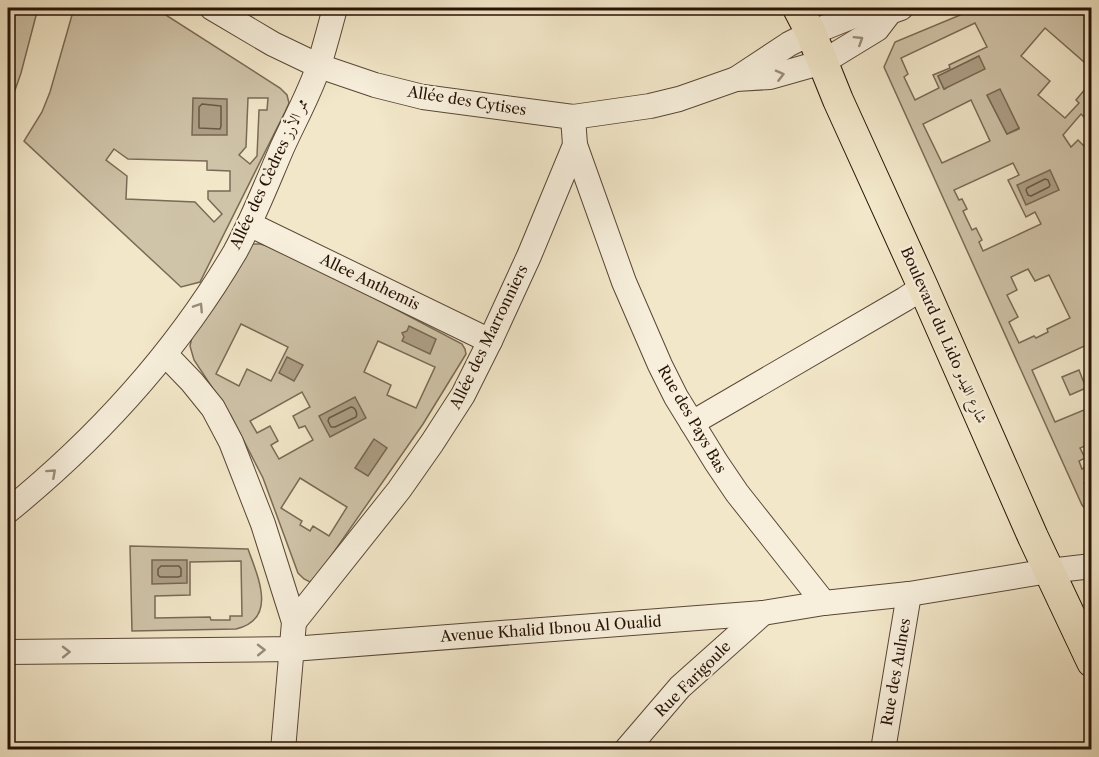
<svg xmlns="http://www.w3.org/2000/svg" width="1099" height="757" font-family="'Libre Caslon Text',Amiri,serif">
<rect width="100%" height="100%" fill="#f2e7c9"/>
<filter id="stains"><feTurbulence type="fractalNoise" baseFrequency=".00333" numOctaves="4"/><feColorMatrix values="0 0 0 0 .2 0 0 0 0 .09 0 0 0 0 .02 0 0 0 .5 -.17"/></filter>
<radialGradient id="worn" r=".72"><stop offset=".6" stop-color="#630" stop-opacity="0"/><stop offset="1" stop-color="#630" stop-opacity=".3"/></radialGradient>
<g fill="#cfc3a8" stroke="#7a6a56" stroke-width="1.5" fill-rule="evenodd">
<path d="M8 8H38L21 73 8 110Z"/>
<path d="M74 8H155L280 88 287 95 289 103 285 112 200 282 181 287 24 141 42 112 50 92ZM248 98H268L267 110H259L257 156 250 164 239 155 246 147ZM114 149 128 159 207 161V170L230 171V191H208V199L222 214 214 222 195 202 126 199 127 176 106 160Z"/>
<path d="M977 8H1091V68L1045 28 1021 56 1050 81 1038 95 1065 118 1079 103 1076 100 1091 82V124L1081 114 1063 135 1071 147 1078 140 1091 153V343L1032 370 1055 422 1091 407V449L1089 444 1080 448 1085 458 1079 461 1082 469 1085 467 1091 480 1084 483 1090 496H1091V516L1082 505 884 67 895 42ZM975 23 987 47 949 65 950 68 933 75 939 88 915 100 904 77 908 74 901 58ZM979 56 945 89H944L938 76ZM987 95 1019 128V129L1007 134ZM971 100 990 141 942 163 923 124ZM1013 163 1019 175 1008 180 1026 217 1035 212 1041 224 983 251 979 242 982 240 976 228 972 230 963 211 967 209 962 199 959 200 954 190ZM1028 269 1035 281 1049 275 1070 318 1047 329 1048 332 1036 338 1034 336 1019 343 1009 322 1018 317 1007 295 1017 290 1011 277Z"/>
<path d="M253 244H260L268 246 365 293 462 344 465 349 466 354 423 424 315 579 310 582 304 579 298 573 263 478 231 416 194 360 190 346 192 337 249 247ZM241 324 288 347 271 381 247 369 239 386 216 374ZM378 341 435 367 416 408 387 395 391 385 364 372ZM302 392 310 407 293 416 299 428 305 426 313 440 279 459 271 445 278 441 270 426 257 433 250 421ZM300 478 347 507 329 536 313 526 310 531 300 525 302 521 281 508Z"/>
<path d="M1079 370 1086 388 1070 395 1062 377Z"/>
<path d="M130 546 248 549C258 577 278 619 236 629L132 631ZM241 561 242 616H230V620H211L210 617 155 618V596L190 595V562Z"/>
</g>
<g fill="#ad9f86" stroke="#776752" stroke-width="1.5">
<path d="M979 56 985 69 944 89 938 76Z"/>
<path d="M1000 89 1019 128 1007 134 987 95Z"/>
<path d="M193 98 227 99V135H192Z"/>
<path d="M1050 170 1059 190 1026 205 1017 185Z"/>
<path d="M409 326 436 339 430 354 402 341 404 337 402 333 407 331Z"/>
<path d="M287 357 303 365 294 381 279 373Z"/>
<path d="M355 397 366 418 330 437 319 416Z"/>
<path d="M374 439 387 448 368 476 355 468Z"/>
<path d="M152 560H187V583L152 584Z"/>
</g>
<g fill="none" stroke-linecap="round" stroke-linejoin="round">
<g stroke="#6a5846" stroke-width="1.5">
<path d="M202 104 221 106V126L220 129 199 128V107Z"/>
<path d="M1045 179 1048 180 1050 185 1049 187 1031 196 1028 195 1026 190 1027 188Z"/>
<path d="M351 407C355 407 358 413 356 417L335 427H331L328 421 329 418Z"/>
<path d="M161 566H179L181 569V576L178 577H160L158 575V569Z"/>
</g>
<defs>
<g id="minor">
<path d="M212 8 273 44 319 66 375 85 423 97 573 117 650 106 679 99 736 79 770 77 823 62 877 29 890 12 901 8"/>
<path d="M736 79 789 44 811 33 871 9 890 12"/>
<path d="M575 145 624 282 660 365 676 397 716 462 737 493 824 603"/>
<path d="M249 224 490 341"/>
<path d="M166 355 192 382 213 408 231 442 263 524 294 622 283 750"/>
<path d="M692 423 905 299 923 287"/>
<path d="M8 511C99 437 175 354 235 252 253 219 267 183 282 148 294 121 310 93 319 65 325 46 330 27 335 8"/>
<path d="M294 622 399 490 432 443 463 395 490 341 529 256 575 145 573 117"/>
<path d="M8 652 292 649 763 613 824 603 909 594 1049 571 1092 566"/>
<path d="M626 750 680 687 763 613"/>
<path d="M883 750 909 594"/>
</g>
<path id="major" d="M798 8 811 33 838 100 923 287 1033 537 1092 662"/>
</defs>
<use href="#minor" stroke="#594736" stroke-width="26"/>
<use href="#major" stroke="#261205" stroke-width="32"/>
<use href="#minor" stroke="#f7efdc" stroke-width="24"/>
<use href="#major" stroke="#f2e7c9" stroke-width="30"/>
</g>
<defs><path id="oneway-chevron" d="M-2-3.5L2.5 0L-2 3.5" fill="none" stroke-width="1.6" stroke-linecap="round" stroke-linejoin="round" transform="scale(1.5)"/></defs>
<g stroke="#998c7b">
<use href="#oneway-chevron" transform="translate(859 40) rotate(-32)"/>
<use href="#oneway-chevron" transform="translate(780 75) rotate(-14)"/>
<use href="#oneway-chevron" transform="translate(199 307) rotate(-57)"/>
<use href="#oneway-chevron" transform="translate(52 473) rotate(-42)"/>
<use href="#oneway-chevron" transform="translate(261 650) rotate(-1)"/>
<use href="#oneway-chevron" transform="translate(66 652) rotate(-1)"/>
</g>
<g text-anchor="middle" stroke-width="4.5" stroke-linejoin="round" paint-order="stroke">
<g font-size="15" fill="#261205" stroke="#f7efdc">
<text transform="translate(467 101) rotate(9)" y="5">Allée des Cytises</text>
<text transform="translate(269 174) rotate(-65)" y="5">Allée des Cèdres ممر الأرز</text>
<text transform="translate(370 282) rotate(26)" y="5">Allee Anthemis</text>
<text transform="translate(944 335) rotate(66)" y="5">Boulevard du Lido شارع الليدو</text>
<text transform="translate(489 337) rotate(-64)" y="5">Allée des Marronniers</text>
<text transform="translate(692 419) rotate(60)" y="5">Rue des Pays Bas</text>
<text transform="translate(551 629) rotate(-4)" y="5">Avenue Khalid Ibnou Al Oualid</text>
<text transform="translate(896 672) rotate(-80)" y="5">Rue des Aulnes</text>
<text transform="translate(693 679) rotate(-45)" y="5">Rue Farigoule</text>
</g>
</g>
<rect width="1099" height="757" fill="none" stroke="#f2e7c9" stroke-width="30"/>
<rect x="9" y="9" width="1081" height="739" fill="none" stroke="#261205" stroke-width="3"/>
<rect x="15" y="15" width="1069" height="727" fill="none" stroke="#261205" stroke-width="1.5"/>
<rect width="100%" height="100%" filter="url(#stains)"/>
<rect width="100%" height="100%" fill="url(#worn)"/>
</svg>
